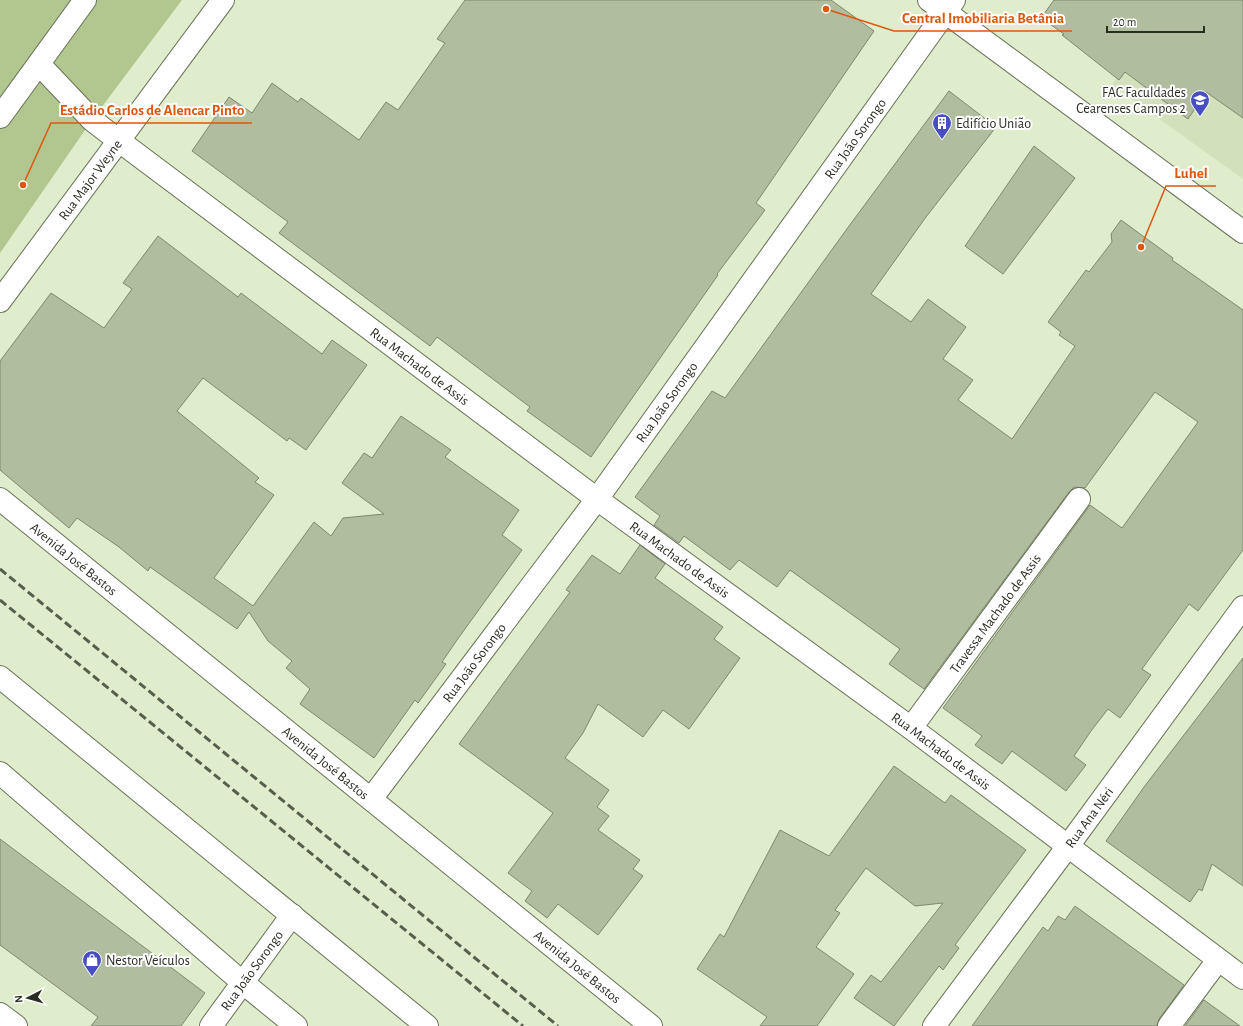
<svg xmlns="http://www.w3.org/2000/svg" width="1243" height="1026" font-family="'Alegreya Sans',sans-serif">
<rect width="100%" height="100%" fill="#e0edcd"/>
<path fill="#d2e1bb" d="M1172 0H1243V179L1112 85Z"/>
<path fill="#b1c78f" d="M0 0H182L92 120 0 253Z"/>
<g fill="#b1bd9f" stroke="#7d896c">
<path d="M465 0H831L874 31 756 203 765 210 717 274 718 275 591 457 527 411 530 407 437 337 430 346 279 233 288 222 192 151 229 97 252 113 272 83 298 102 301 98 359 140 386 102 398 110 445 43 437 39Z"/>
<path d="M1054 0H1243V118L1206 92 1188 119 1125 72 1119 80 1062 35 1064 34 1041 18Z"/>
<path d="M949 91 996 127 926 217 871 294 911 322 928 299 966 327 943 359 973 380 958 400 1012 439 1075 346 1059 335 1061 332 1048 322 1086 270 1089 272 1112 242 1111 234 1121 220 1173 258 1172 260 1243 310V550L1198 611 1189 604 1142 669 1151 675 1120 718 1108 709 1091 731 1074 756 1086 765 1066 791 1012 751 1002 764 975 745 982 736 943 708 1090 505 1122 528 1198 422 1155 392 1085 488 1074 487 1069 492 924 689 889 664 900 649 790 570 777 587 739 560 730 570 684 536 679 543 654 525 660 516 635 497 712 391 725 398 849 226Z"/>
<path d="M1034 146 1075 178 1003 274 965 246Z"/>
<path d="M158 236 238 297 241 293 322 354 332 340 367 365 306 450 289 438 287 441 203 378 177 411 259 478 255 482 274 495 214 578 253 606 314 522 331 536 343 518 384 514 342 483 364 453 372 458 401 416 451 450 445 457 519 510 502 535 522 550 457 640 442 662 446 664 418 703 415 700 374 758 300 704 310 689 286 668 292 661 268 641 249 612 237 629 150 567 148 571 119 547 77 518 69 528 0 470V361L51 293 104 328 132 289 123 283Z"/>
<path d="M640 545 665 564 655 578 723 627 714 639 740 658 689 729 663 710 643 737 598 704 583 733 565 758 609 790 597 807 609 816 598 830 640 860 633 869 643 876 598 935 558 904 547 918 525 901 532 891 508 873 553 813 459 744 570 592 566 590 592 555 620 574Z"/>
<path d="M1243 658V886L1212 864 1202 891 1199 889 1190 902 1106 841 1144 787Z"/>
<path d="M894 766 945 803 951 795 1026 850 955 945 959 948 943 970 939 966 894 1026 854 998 871 975 881 982 943 903 915 906 866 868 835 910 840 913 816 947 854 974 817 1026H760L767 1017 697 969 720 934 724 937 780 830 829 856Z"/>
<path d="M0 839 205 993 181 1026H91L98 1017 0 945Z"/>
<path d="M1075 906 1184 985 1159 1019 1157 1026H972L1043 927 1048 931 1058 916 1065 920Z"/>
<path d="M1204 1000 1240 1026H1185Z"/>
</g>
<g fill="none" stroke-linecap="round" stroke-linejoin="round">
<defs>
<g id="minor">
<path id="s1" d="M39 64 92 120 118 140 597 499 911 728 1243 978"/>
<path d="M0 117 85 0"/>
<path id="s2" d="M0 301 223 0"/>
<path id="s3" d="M0 499 651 1026"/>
<path id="s4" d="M911 728 1079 499"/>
<path id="s5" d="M371 799 597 499 954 0"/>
<path d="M0 1014 16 1026"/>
<path id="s6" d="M211 1026 292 915"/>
<path id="s7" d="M934 1026 1068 846 1243 607"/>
<path d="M1169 1026 1218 960"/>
</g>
<g id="major">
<path d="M929 0 1243 232"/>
<path d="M0 677 427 1026"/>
<path d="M0 773 242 982 296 1026"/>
</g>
</defs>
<use href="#minor" stroke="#677257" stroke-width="24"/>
<use href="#major" stroke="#677257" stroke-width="24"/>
<use href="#minor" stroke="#fff" stroke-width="22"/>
<use href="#major" stroke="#fff" stroke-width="22"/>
<g stroke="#585e4d" stroke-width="3" stroke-dasharray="8 4" stroke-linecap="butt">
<path d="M0 569 558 1026"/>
<path d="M0 600 523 1026"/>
</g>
</g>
<defs>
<symbol id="university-pin" viewBox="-11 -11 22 30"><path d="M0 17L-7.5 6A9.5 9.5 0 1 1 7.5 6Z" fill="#484dc2" stroke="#fff"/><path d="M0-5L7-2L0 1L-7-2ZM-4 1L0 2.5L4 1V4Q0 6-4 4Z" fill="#fff"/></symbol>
<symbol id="building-pin" viewBox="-11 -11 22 30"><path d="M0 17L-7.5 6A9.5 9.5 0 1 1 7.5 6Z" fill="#484dc2" stroke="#fff"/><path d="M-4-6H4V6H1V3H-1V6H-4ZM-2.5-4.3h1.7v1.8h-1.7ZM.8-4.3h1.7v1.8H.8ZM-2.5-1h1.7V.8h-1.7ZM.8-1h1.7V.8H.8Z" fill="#fff"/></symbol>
<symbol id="shop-pin" viewBox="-11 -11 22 30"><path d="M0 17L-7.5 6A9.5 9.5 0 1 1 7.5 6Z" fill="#484dc2" stroke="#fff"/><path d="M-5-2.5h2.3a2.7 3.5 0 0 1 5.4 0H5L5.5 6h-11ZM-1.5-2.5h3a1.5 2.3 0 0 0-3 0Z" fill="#fff"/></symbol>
</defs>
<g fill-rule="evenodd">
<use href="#university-pin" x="1189" y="89" width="22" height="30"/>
<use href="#building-pin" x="931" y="112" width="22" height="30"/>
<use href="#shop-pin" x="81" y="949" width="22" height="30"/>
</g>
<g text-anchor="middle" stroke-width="4" stroke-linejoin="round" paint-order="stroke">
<g font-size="14" fill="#292d21" stroke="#fff" text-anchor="start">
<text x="1186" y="97" text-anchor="end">FAC Faculdades<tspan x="1186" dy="16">Cearenses Campos 2</tspan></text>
<text x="956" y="128">Edifício União</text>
<text x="106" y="965">Nestor Veículos</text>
</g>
<g font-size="14" fill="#292d21" stroke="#fff">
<text dy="5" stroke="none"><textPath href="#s5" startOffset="819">Rua João Sorongo</textPath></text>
<text dy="5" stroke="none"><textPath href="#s2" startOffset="151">Rua Major Weyne</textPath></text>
<text dy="5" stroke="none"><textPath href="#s1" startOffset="487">Rua Machado de Assis</textPath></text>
<text dy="5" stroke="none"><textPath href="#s5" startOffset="495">Rua João Sorongo</textPath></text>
<text dy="5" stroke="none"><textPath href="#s3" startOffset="95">Avenida José Bastos</textPath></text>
<text dy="5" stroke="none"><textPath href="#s1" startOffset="811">Rua Machado de Assis</textPath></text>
<text dy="5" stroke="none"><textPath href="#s4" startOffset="142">Travessa Machado de Assis</textPath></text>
<text dy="5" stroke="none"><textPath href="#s5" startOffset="171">Rua João Sorongo</textPath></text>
<text dy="5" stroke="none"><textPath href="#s1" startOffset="1135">Rua Machado de Assis</textPath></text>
<text dy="5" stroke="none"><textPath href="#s3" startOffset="419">Avenida José Bastos</textPath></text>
<text dy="5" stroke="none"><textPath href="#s7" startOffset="260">Rua Ana Néri</textPath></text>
<text dy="5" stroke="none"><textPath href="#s3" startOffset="743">Avenida José Bastos</textPath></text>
<text dy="5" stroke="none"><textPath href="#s6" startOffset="69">Rua João Sorongo</textPath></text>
</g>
</g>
<path fill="none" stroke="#de570d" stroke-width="1.5" d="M826 9L894 31H1072M23 185L51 123H252M1141 247L1166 186H1216"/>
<g fill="#de570d" stroke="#fff" stroke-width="1.5">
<circle cx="826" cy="9" r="4"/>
<circle cx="23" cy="185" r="4"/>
<circle cx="1141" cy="247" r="4"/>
</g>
<g font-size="15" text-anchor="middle" font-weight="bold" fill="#de570d" stroke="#fff" stroke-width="4" stroke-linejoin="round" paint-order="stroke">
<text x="983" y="23">Central Imobiliaria Betânia</text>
<text x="152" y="115">Estádio Carlos de Alencar Pinto</text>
<text x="1191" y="178">Luhel</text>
</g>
<g transform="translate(28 998) rotate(264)" stroke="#ffffff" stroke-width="3" paint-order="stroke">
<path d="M0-3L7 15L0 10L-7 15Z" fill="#292d21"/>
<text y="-6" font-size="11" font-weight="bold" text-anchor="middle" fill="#292d21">N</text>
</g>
<path d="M1107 26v6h97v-6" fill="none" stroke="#292d21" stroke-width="2"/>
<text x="1113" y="26" font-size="12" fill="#292d21" stroke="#ffffff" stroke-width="3" paint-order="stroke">20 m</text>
</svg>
